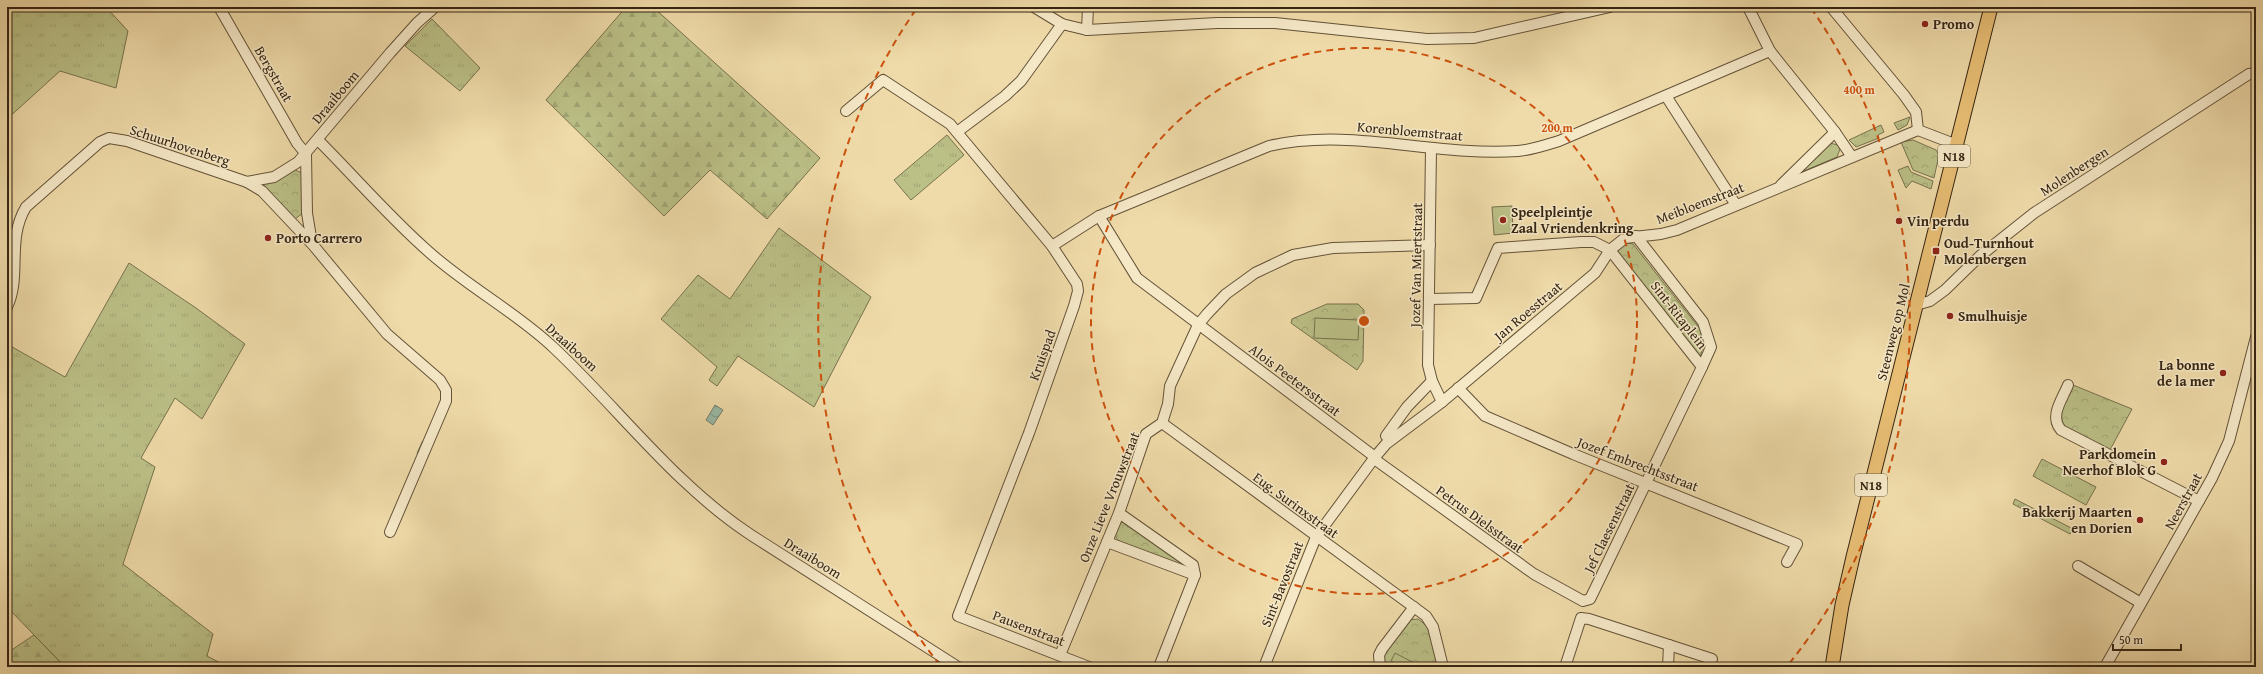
<svg xmlns="http://www.w3.org/2000/svg" width="2263" height="674" font-family="'Gentium Book Plus',serif">
<defs>
<pattern id="grass-tufts" width="24" height="20" patternUnits="userSpaceOnUse"><rect width="24" height="20" fill="#bbc087"/><path d="M3 7l-1-3M5 7V3M7 7l1-3M15 17l-1-3M17 17v-4M19 17l1-3" fill="none" stroke="#a1a574"/></pattern>
<pattern id="forest-firs" width="22" height="20" patternUnits="userSpaceOnUse"><rect width="22" height="20" fill="#bbc087"/><path d="M5 1l3.5 6h-7zM16 11l3.5 6h-7z" fill="#a1a574"/></pattern>
<pattern id="park-crowns" width="20" height="18" patternUnits="userSpaceOnUse"><rect width="20" height="18" fill="#bbc087"/><path d="M2 6a3 3 0 1 1 6 0M12 15a3 3 0 1 1 6 0" fill="none" stroke="#a1a574"/></pattern>
<pattern id="water-waves" width="16" height="10" patternUnits="userSpaceOnUse"><rect width="16" height="10" fill="#9abba7"/><path d="M0 5q4-4 8 0t8 0" fill="none" stroke="#7e9887"/></pattern>
</defs>
<rect width="100%" height="100%" fill="#efdba9"/>
<filter id="stains"><feTurbulence type="fractalNoise" baseFrequency=".005" numOctaves="4"/><feColorMatrix values="0 0 0 0 .2 0 0 0 0 .09 0 0 0 0 .02 0 0 0 .5 -.17"/></filter>
<radialGradient id="worn" r=".72"><stop offset=".6" stop-color="#630" stop-opacity="0"/><stop offset="1" stop-color="#630" stop-opacity=".3"/></radialGradient>
<g fill="url(#grass-tufts)" stroke="#78724d">
<path d="M7 7H106L128 31 116 88 60 71 7 119Z"/>
<path d="M432 19 480 68 460 91 405 46Z"/>
<path d="M1910 117 1907 125 1898 130 1894 123Z"/>
<path d="M1881 125 1884 132 1878 135 1879 138 1856 147 1849 140Z"/>
<path d="M947 135 964 155 911 200 894 180Z"/>
<path d="M1830 143 1838 145 1840 149 1837 157 1797 174Z"/>
<path d="M779 228 871 297 814 407 738 356 717 386 709 380 717 367 661 319 698 275 730 299Z"/>
<path d="M129 263 196 308 245 344 202 419 175 398 141 458 155 467 123 564 213 634 207 656 228 667H65L7 607V344L65 377Z"/>
<path d="M2042 459 2096 487 2086 505 2033 476Z"/>
<path d="M2015 499 2073 529 2070 534 2013 504Z"/>
</g>
<g fill="url(#forest-firs)" stroke="#78724d">
<path d="M626 7H653L820 158 767 219 710 170 664 216 546 100Z"/>
<path d="M34 635 65 667H7V653Z"/>
</g>
<g fill="url(#park-crowns)" stroke="#78724d">
<path d="M1913 140 1936 150 1939 155 1934 178 1913 170 1901 142Z"/>
<path d="M1908 166 1911 172 1933 181 1931 189 1912 181 1906 188 1898 170Z"/>
<path d="M295 170 302 173 303 213 295 219 254 184 284 176Z"/>
<path d="M1627 243 1633 244 1700 329 1703 346 1700 358 1615 250Z"/>
<path d="M1327 304H1358L1364 310 1363 361 1357 370 1291 323 1292 319Z"/>
<path d="M2073 385 2132 409 2110 450 2063 426C2056 411 2067 398 2073 385Z"/>
<path d="M1123 522H1126L1187 565 1188 568 1120 542C1112 536 1115 527 1123 522Z"/>
<path d="M1418 619 1430 628 1440 667H1386C1378 651 1399 633 1408 620Z"/>
</g>
<g fill="#bbc087" stroke="#78724d">
<path d="M1512 206 1513 233 1494 235 1492 207Z"/>
<path d="M1315 318 1359 320 1358 340 1314 338Z"/>
<path d="M1395 653 1422 667H1402L1391 661Z"/>
</g>
<path fill="url(#water-waves)" stroke="#727f6c" d="M715 405 723 410 713 425 706 420Z"/>
<g fill="none" stroke-linecap="round" stroke-linejoin="round">
<path stroke="#727f6c" stroke-width="2.5" d="M418 453 423 442"/>
<defs>
<g id="minor">
<path d="M219 7 297 143 306 154 307 213 312 243"/>
<path d="M1034 7 1062 24 1087 30 1217 23H1275L1427 39 1474 38 1610 7"/>
<path d="M1748 7 1770 51 1835 132 1852 157"/>
<path d="M1831 7 1904 95 1916 112 1918 130 1957 145"/>
<path d="M1087 30 1088 7"/>
<path d="M1666 96 1736 205"/>
<path d="M846 111 883 80 950 124 1052 246 1077 284 1078 291 1074 306 1029 433 958 616 1089 667"/>
<path d="M957 132 1005 96 1021 81 1062 24"/>
<path d="M318 140C355 177 390 218 429 252 468 287 516 312 554 348 620 410 675 485 751 535L958 667"/>
<path d="M1431 149 1428 365 1432 381 1442 402"/>
<path d="M247 182 262 191 313 245 387 334 440 380 446 390V401L390 532"/>
<path d="M1781 185 1835 132"/>
<path d="M1099 216 1137 278 1375 457 1377 461 1534 574 1583 601 1590 599 1593 593 1702 367"/>
<path d="M1052 246 1099 216 1269 146C1351 127 1435 157 1518 151 1532 150 1546 145 1559 141L1770 51"/>
<path d="M1430 299 1476 298 1498 248 1581 242H1594L1610 250 1702 367 1711 347 1703 322 1636 236"/>
<path d="M1916 305 1930 301 1945 290 1980 256 2034 213 2249 74 2256 73"/>
<path d="M7 307C22 276 6 240 26 207L100 142 109 138 127 141 247 182 274 177 298 162 390 53 417 23 435 7"/>
<path d="M2068 385C2062 400 2049 416 2061 430L2199 501"/>
<path d="M1458 388 1485 416 1573 454 1797 544 1787 562"/>
<path d="M1162 423 1426 616 1433 627 1443 667"/>
<path d="M1386 436 1407 407 1432 381"/>
<path d="M1119 513 1193 565 1195 575 1159 667"/>
<path d="M1107 542 1195 575"/>
<path d="M2078 566 2141 603"/>
<path d="M1060 655 1119 513 1146 434 1162 423 1168 404 1170 386 1198 325 1207 314 1226 294 1255 273 1293 255 1333 248 1430 245"/>
<path d="M1264 667 1316 537 1375 457 1386 444 1442 402 1595 273 1610 250 1625 238 1661 234 1677 230 1918 130"/>
<path d="M1380 667 1379 655 1382 649 1414 607"/>
<path d="M1565 667 1581 618 1589 619 1712 659"/>
<path d="M1668 667 1669 645"/>
<path d="M2105 667 2212 478 2229 441 2256 337"/>
</g>
<path id="major" d="M1832 667 1842 605 1853 557 1991 7"/>
</defs>
<use href="#minor" stroke="#645238" stroke-width="12"/>
<use href="#major" stroke="#362513" stroke-width="15"/>
<use href="#minor" stroke="#f5e8c7" stroke-width="10"/>
<use href="#major" stroke="#e8be74" stroke-width="13"/>
</g>
<g fill="none" stroke="#cd510d" stroke-width="2" stroke-dasharray="7 5">
<circle cx="1364" cy="321" r="273"/>
<path d="M940 665A546 546 0 0 1 917 8M1811 8A546 546 0 0 1 1788 665"/>
</g>
<g fill="#8f2418" stroke="#f5e8c7" stroke-width="1.5">
<circle cx="1925" cy="24" r="4"/>
<circle cx="1503" cy="220" r="4"/>
<circle cx="1899" cy="221" r="4"/>
<circle cx="268" cy="238" r="4"/>
<rect x="1932" y="247" width="8" height="8" rx="2"/>
<circle cx="1950" cy="316" r="4"/>
<circle cx="2223" cy="373" r="4"/>
<circle cx="2164" cy="462" r="4"/>
<circle cx="2140" cy="520" r="4"/>
</g>
<g text-anchor="middle" stroke-width="3" stroke-linejoin="round" paint-order="stroke">
<g fill="#f5e8c7" stroke="#6f6049" stroke-width="1">
<rect x="1938" y="145" width="32" height="22" rx="3"/>
<rect x="1855" y="474" width="32" height="22" rx="3"/>
</g>
<g font-size="13" font-weight="bold" fill="#362513">
<text x="1954" y="161">N18</text>
<text x="1871" y="490">N18</text>
</g>
<g font-size="14" font-weight="bold" fill="#362513" stroke="#f5e8c7" text-anchor="start">
<text x="1933" y="29">Promo</text>
<text x="1511" y="217">Speelpleintje<tspan x="1511" dy="16">Zaal Vriendenkring</tspan></text>
<text x="1907" y="226">Vin perdu</text>
<text x="276" y="243">Porto Carrero</text>
<text x="1944" y="248">Oud-Turnhout<tspan x="1944" dy="16">Molenbergen</tspan></text>
<text x="1958" y="321">Smulhuisje</text>
<text x="2215" y="370" text-anchor="end">La bonne<tspan x="2215" dy="16">de la mer</tspan></text>
<text x="2156" y="459" text-anchor="end">Parkdomein<tspan x="2156" dy="16">Neerhof Blok G</tspan></text>
<text x="2132" y="517" text-anchor="end">Bakkerij Maarten<tspan x="2132" dy="16">en Dorien</tspan></text>
</g>
<g font-size="14" fill="#362513" stroke="#f5e8c7">
<text transform="translate(274 74) rotate(60)" y="5">Bergstraat</text>
<text transform="translate(335 97) rotate(-50)" y="5">Draaiboom</text>
<text transform="translate(1410 131) rotate(5)" y="5">Korenbloemstraat</text>
<text transform="translate(180 145) rotate(18)" y="5">Schuurhovenberg</text>
<text transform="translate(2074 171) rotate(-33)" y="5">Molenbergen</text>
<text transform="translate(1700 203) rotate(-21)" y="5">Meibloemstraat</text>
<text transform="translate(1416 265) rotate(-89)" y="5">Jozef Van Miertstraat</text>
<text transform="translate(1528 311) rotate(-40)" y="5">Jan Roesstraat</text>
<text transform="translate(1679 315) rotate(52)" y="5">Sint-Ritaplein</text>
<text transform="translate(1893 332) rotate(-76)" y="5">Steenweg op Mol</text>
<text transform="translate(572 347) rotate(42)" y="5">Draaiboom</text>
<text transform="translate(1042 355) rotate(-70)" y="5">Kruispad</text>
<text transform="translate(1295 380) rotate(37)" y="5">Alois Peetersstraat</text>
<text transform="translate(1638 464) rotate(21)" y="5">Jozef Embrechtsstraat</text>
<text transform="translate(1109 497) rotate(-68)" y="5">Onze Lieve Vrouwstraat</text>
<text transform="translate(2183 501) rotate(-61)" y="5">Neerstraat</text>
<text transform="translate(1296 505) rotate(36)" y="5">Eug. Surinxstraat</text>
<text transform="translate(1480 519) rotate(36)" y="5">Petrus Dielsstraat</text>
<text transform="translate(1609 528) rotate(-64)" y="5">Jef Claesenstraat</text>
<text transform="translate(813 558) rotate(32)" y="5">Draaiboom</text>
<text transform="translate(1282 584) rotate(-68)" y="5">Sint-Bavostraat</text>
<text transform="translate(1029 628) rotate(21)" y="5">Pausenstraat</text>
</g>
</g>
<circle cx="1364" cy="321" r="6" fill="#cd510d" stroke="#f5e8c7" stroke-width="2"/>
<g font-size="12" text-anchor="middle" font-weight="bold" fill="#cd510d" stroke="#f5e8c7" stroke-width="3" stroke-linejoin="round" paint-order="stroke">
<text x="1859" y="94">400 m</text>
<text x="1557" y="132">200 m</text>
</g>
<rect width="2263" height="674" fill="none" stroke="#efdba9" stroke-width="24"/>
<rect x="8" y="8" width="2247" height="658" fill="none" stroke="#362513" stroke-width="2"/>
<rect x="12" y="12" width="2239" height="650" fill="none" stroke="#362513"/>
<path d="M2113 644v6h68v-6" fill="none" stroke="#362513" stroke-width="2"/>
<text x="2119" y="644" font-size="12" fill="#362513" stroke="#f5e8c7" stroke-width="3" paint-order="stroke">50 m</text>
<rect width="100%" height="100%" filter="url(#stains)"/>
<rect width="100%" height="100%" fill="url(#worn)"/>
</svg>
